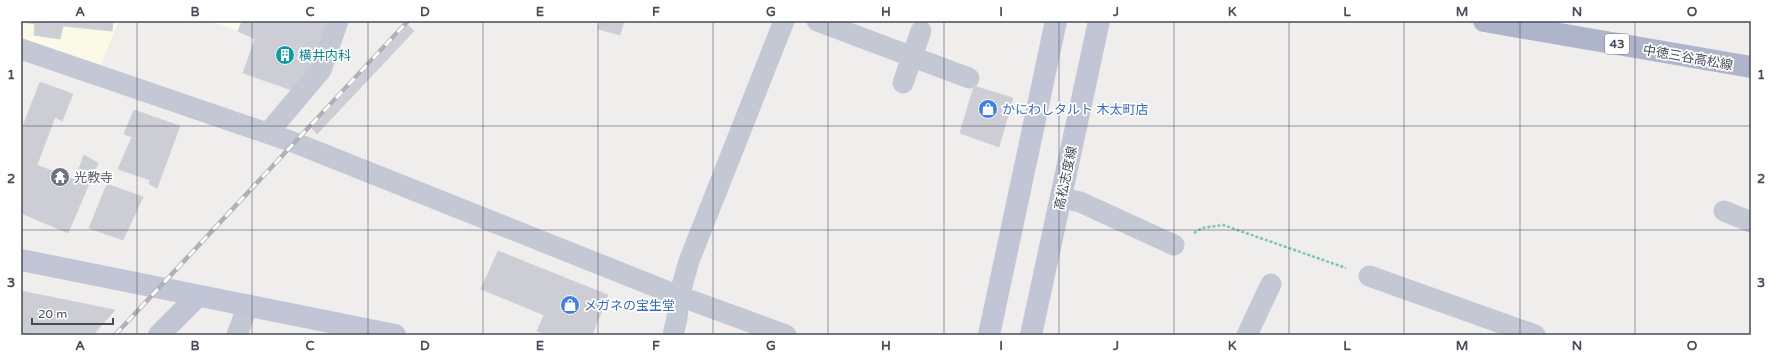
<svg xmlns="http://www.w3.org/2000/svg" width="1772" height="356" font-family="'Varela Round','Noto Sans JP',sans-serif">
<rect width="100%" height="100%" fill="#f0eeed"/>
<g fill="#fafae6">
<path d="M21 21H119L98 71 21 44Z"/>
<path d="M211 21H242L238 31Z"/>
</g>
<g fill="#cdced5" stroke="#d1d1d8">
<path d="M21 21H113L112 31 63 26 60 39 34 35 35 24 21 22Z"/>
<path d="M242 21H331L316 71 297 92 243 73 255 39 238 31Z"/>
<path d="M600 21H624L620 35 598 29Z"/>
<path d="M408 25 414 31 317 134 312 128Z"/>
<path d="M40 82 73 94 62 121 55 117 37 165 75 180 84 155 98 163 68 233 21 213V131Z"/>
<path d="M974 86 1013 98 999 147 960 133Z"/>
<path d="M134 110 180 126 157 188 149 184 150 180 118 169 132 137 124 134Z"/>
<path d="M107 184 143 197 123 240 89 228Z"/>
<path d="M498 251 608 295 592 335H547L537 331 544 315 481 289Z"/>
<path d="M21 291 115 310 93 335H21Z"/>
</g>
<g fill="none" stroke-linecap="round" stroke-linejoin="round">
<path stroke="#77c7b5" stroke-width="2.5" stroke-dasharray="3 2" stroke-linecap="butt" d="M1194 233 1202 228 1223 225 1346 268"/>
<g stroke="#c4c8d4" stroke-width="21">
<path d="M817 21 969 78"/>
<path d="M21 49 293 142 679 296 786 335"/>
<path d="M903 83 921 31"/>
<path d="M268 133 321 70 338 21"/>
<path d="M1061 198 1080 202 1174 245"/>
<path d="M1724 211 1751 222"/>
<path d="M1369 276 1535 335"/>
<path d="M237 335 248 305"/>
<path d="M673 335 677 318 679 296 689 261 784 21"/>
<path d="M1247 335 1271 284"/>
</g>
<g stroke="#c1c5d5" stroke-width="22">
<path d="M21 260C146 286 271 309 395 335"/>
<path d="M159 335 197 297"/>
<path d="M989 335 1056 21"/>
<path d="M1031 335 1099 21"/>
</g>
<path stroke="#aeb5cb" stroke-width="22" d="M1484 21 1751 67"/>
<defs>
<path id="rail" d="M115 335 408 21"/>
</defs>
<use href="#rail" stroke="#b0b0b7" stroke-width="4.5"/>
<use href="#rail" stroke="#fff" stroke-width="3" stroke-dasharray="9" stroke-linecap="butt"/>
</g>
<path fill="none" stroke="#464b59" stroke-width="1" stroke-opacity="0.55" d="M137 21V335M252 21V335M368 21V335M483 21V335M598 21V335M713 21V335M828 21V335M944 21V335M1059 21V335M1174 21V335M1289 21V335M1404 21V335M1520 21V335M1635 21V335M21 126H1751M21 230H1751"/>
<defs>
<symbol id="building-disc" viewBox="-11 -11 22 22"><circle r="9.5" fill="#0f9aa8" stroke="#fff"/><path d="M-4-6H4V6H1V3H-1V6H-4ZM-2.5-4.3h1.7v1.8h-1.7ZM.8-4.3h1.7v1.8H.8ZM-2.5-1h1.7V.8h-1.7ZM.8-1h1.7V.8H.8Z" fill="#fff"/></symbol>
<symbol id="shop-disc" viewBox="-11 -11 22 22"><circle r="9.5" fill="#3f7fe0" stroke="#fff"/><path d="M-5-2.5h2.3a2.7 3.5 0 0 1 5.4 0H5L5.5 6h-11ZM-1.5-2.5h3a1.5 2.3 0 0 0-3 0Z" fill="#fff"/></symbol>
<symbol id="temple-disc" viewBox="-11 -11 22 22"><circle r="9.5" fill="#6b7280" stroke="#fff"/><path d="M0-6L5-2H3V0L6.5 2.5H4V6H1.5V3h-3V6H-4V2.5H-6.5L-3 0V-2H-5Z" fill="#fff"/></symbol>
</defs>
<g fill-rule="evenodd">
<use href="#building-disc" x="274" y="44" width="22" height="22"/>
<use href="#shop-disc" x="977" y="98" width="22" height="22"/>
<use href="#temple-disc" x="49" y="166" width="22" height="22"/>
<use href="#shop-disc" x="559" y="294" width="22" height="22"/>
</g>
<g text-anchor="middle" stroke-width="3.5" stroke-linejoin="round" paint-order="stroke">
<rect fill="#fff" stroke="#7e818b" stroke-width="1" x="1605" y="34" width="24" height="20" rx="3"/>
<g font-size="12" font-weight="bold" fill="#464b59">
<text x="1617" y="48">43</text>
</g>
<g font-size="13" fill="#0d838f" stroke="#fff" text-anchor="start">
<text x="299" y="60">横井内科</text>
</g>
<g font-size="13" fill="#464b59" stroke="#fff">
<text transform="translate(1688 57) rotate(10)" y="5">中徳三谷高松線</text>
<text transform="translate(1065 178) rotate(-78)" y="5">高松志度線</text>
</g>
<g font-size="13" fill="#366cbe" stroke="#fff" text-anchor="start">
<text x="1002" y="114">かにわしタルト 木太町店</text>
<text x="584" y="310">メガネの宝生堂</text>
</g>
<g font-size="13" fill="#5b616d" stroke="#fff" text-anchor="start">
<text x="74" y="182">光教寺</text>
</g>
</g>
<rect width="1772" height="356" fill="none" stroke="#ffffff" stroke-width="44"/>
<path d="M32 318v6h81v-6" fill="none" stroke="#464b59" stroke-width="2"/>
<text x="38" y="318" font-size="12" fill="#464b59" stroke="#ffffff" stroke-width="3" paint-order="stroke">20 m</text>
<rect x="22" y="22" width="1728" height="312" fill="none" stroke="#464b59" stroke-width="1.5"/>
<g font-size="13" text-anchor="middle" font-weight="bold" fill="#464b59">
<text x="80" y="16">A</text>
<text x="195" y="16">B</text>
<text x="310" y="16">C</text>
<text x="425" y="16">D</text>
<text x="540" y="16">E</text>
<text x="656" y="16">F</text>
<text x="771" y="16">G</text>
<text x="886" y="16">H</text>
<text x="1001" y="16">I</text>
<text x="1116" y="16">J</text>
<text x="1232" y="16">K</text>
<text x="1347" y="16">L</text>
<text x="1462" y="16">M</text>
<text x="1577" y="16">N</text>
<text x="1692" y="16">O</text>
<text x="11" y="79">1</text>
<text x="1761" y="79">1</text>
<text x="11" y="183">2</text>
<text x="1761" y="183">2</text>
<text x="11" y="287">3</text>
<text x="1761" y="287">3</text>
<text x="80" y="350">A</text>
<text x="195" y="350">B</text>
<text x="310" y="350">C</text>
<text x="425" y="350">D</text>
<text x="540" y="350">E</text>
<text x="656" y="350">F</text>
<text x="771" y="350">G</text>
<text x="886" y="350">H</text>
<text x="1001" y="350">I</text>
<text x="1116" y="350">J</text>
<text x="1232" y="350">K</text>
<text x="1347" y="350">L</text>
<text x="1462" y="350">M</text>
<text x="1577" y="350">N</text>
<text x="1692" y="350">O</text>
</g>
</svg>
